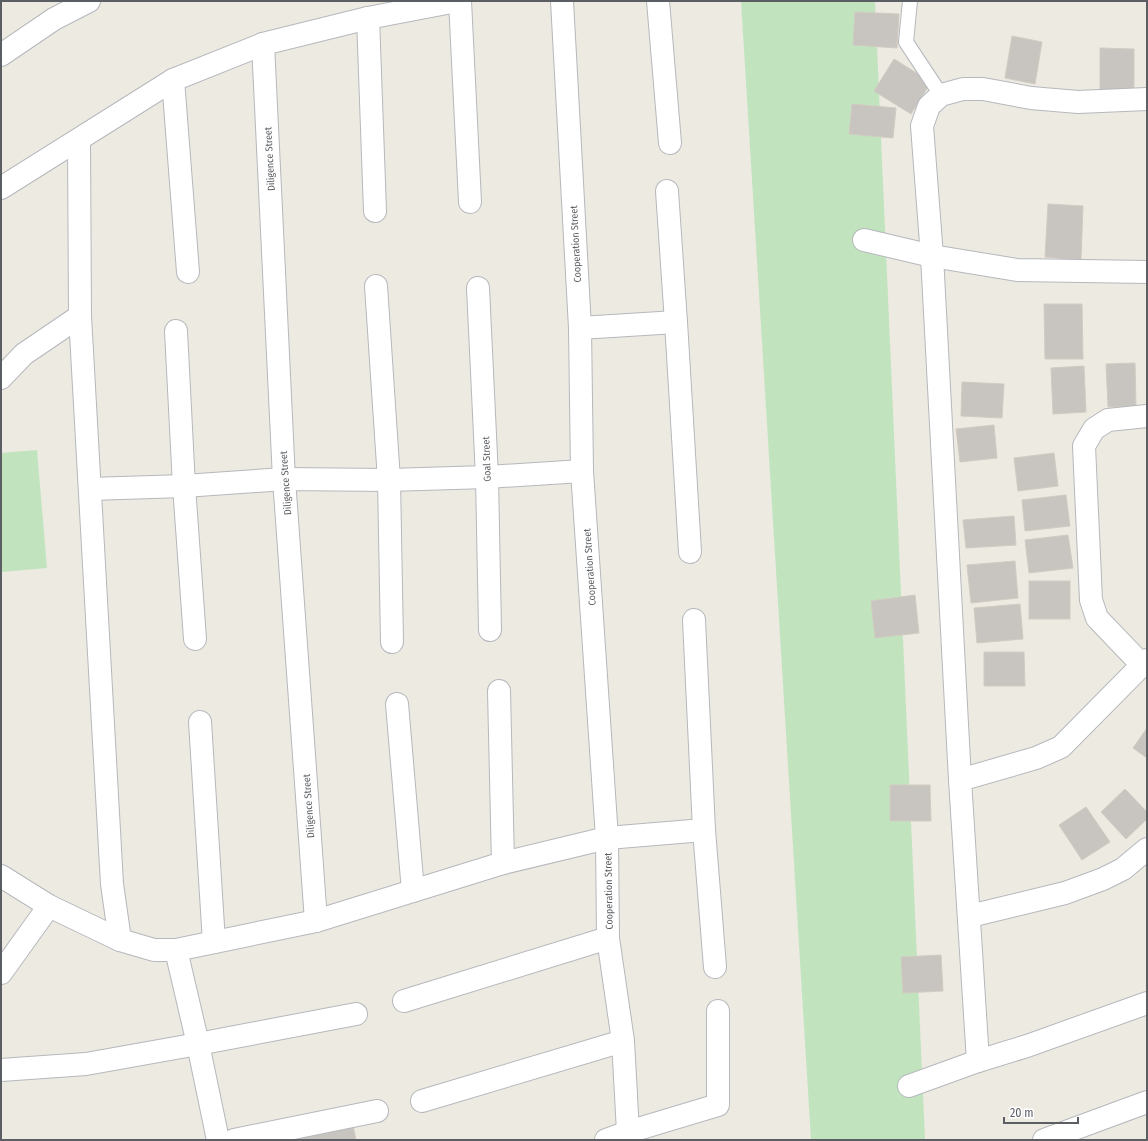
<svg xmlns="http://www.w3.org/2000/svg" width="1148" height="1141" font-family="'Fira Sans Condensed',sans-serif">
<rect width="100%" height="100%" fill="#edeae2"/>
<g fill="#c1e4bf">
<path d="M741 1H875L925 1140H811Z"/>
<path d="M37 450 47 568 1 572V453Z"/>
</g>
<g fill="#c8c5c0" stroke="#d2cbc1">
<path d="M855 12 899 14 897 48 853 45Z"/>
<path d="M1012 36 1042 42 1035 84 1005 78Z"/>
<path d="M1100 48 1134 49V92L1100 91Z"/>
<path d="M894 59 931 82 911 114 874 91Z"/>
<path d="M852 104 896 108 893 138 849 134Z"/>
<path d="M1048 204 1083 206 1081 260 1045 257Z"/>
<path d="M1044 304H1082L1083 359H1045Z"/>
<path d="M1135 363 1136 406 1108 407 1106 364Z"/>
<path d="M1084 366 1086 412 1053 414 1051 368Z"/>
<path d="M962 382 1004 384 1002 418 961 416Z"/>
<path d="M994 425 997 458 960 462 956 429Z"/>
<path d="M1054 453 1058 486 1018 491 1014 458Z"/>
<path d="M1066 495 1070 526 1025 531 1022 500Z"/>
<path d="M1014 516 1016 545 966 548 963 520Z"/>
<path d="M1068 535 1073 568 1029 573 1025 540Z"/>
<path d="M1015 561 1018 598 971 603 967 565Z"/>
<rect x="1029" y="581" width="41" height="38"/>
<path d="M915 595 919 633 875 638 871 601Z"/>
<path d="M1020 604 1023 639 977 643 974 608Z"/>
<path d="M984 652H1024L1025 686H984Z"/>
<path d="M1147 728V758L1133 748Z"/>
<path d="M890 785H930L931 821H890Z"/>
<path d="M1125 789 1147 812V819L1126 839 1101 812Z"/>
<path d="M1086 807 1110 842 1082 860 1059 825Z"/>
<path d="M941 955 943 991 903 993 901 957Z"/>
<path d="M353 1125 356 1140H279Z"/>
</g>
<g fill="none" stroke-linecap="round" stroke-linejoin="round">
<defs>
<path id="service" d="M910 1 906 42 941 95"/>
<g id="minor">
<path d="M460 1 470 202"/>
<path d="M562 1 580 328 582 471 607 838 608 938 623 1041 628 1132"/>
<path d="M658 1 670 143"/>
<path d="M368 18 375 211"/>
<path d="M263 44 284 479 316 921"/>
<path d="M173 80 188 272"/>
<path d="M79 140 80 316 112 884 120 940"/>
<path d="M1 188 173 80 263 44 368 18 457 1"/>
<path d="M667 191 676 322 690 552"/>
<path d="M864 240 932 256 1017 270 1147 272"/>
<path d="M376 286 389 480 392 642"/>
<path d="M478 288 487 477 490 630"/>
<path d="M580 328 676 322"/>
<path d="M176 331 184 486 195 639"/>
<path d="M1 378 24 354 80 316"/>
<path d="M90 489 184 486 284 479 389 480 487 477 582 471"/>
<path d="M694 620 704 830 715 967"/>
<path d="M1142 665 1097 618 1091 600 1084 446 1094 429 1108 420 1147 416"/>
<path d="M499 691 503 863"/>
<path d="M397 704 413 891"/>
<path d="M200 722 214 942"/>
<path d="M960 780 1036 758 1061 747 1147 660"/>
<path d="M1 876 49 906 120 940 154 950H176L316 921 503 863 607 838 704 830"/>
<path d="M970 916 1065 893 1103 879 1123 869 1147 849"/>
<path d="M176 950 198 1044 218 1140"/>
<path d="M1 973 49 906"/>
<path d="M404 1001 608 938"/>
<path d="M978 1061 960 780 932 256 922 126 929 106 941 95 963 89H983L1031 98 1078 102 1147 99"/>
<path d="M1 1070 86 1064 198 1044 356 1014"/>
<path d="M909 1086 978 1061 1027 1046 1147 1003"/>
<path d="M422 1101 623 1041"/>
<path d="M234 1140 377 1111"/>
<path d="M606 1140 628 1132 718 1105V1011"/>
<path d="M1044 1140 1147 1102"/>
</g>
<path id="secondary" d="M1 55 54 19 89 1"/>
</defs>
<use href="#service" stroke="#b5b8bc" stroke-width="16"/>
<use href="#minor" stroke="#b5b8bc" stroke-width="24"/>
<use href="#secondary" stroke="#b4b8bc" stroke-width="24"/>
<use href="#service" stroke="#fff" stroke-width="14"/>
<use href="#minor" stroke="#fff" stroke-width="22"/>
<use href="#secondary" stroke="#fff" stroke-width="22"/>
</g>
<g text-anchor="middle" stroke-width="4" stroke-linejoin="round" paint-order="stroke">
<g font-size="10" fill="#5b5f63" stroke="#fff">
<text transform="translate(269 159) rotate(-93)" y="4">Diligence Street</text>
<text transform="translate(575 244) rotate(-93)" y="4">Cooperation Street</text>
<text transform="translate(486 459) rotate(-92)" y="4">Goal Street</text>
<text transform="translate(285 483) rotate(-94)" y="4">Diligence Street</text>
<text transform="translate(589 567) rotate(-94)" y="4">Cooperation Street</text>
<text transform="translate(308 806) rotate(-94)" y="4">Diligence Street</text>
<text transform="translate(608 891) rotate(-91)" y="4">Cooperation Street</text>
</g>
</g>
<rect width="1148" height="1141" fill="none" stroke="#5b5f63" stroke-width="4"/>
<path d="M1004 1117v6h74v-6" fill="none" stroke="#5b5f63" stroke-width="2"/>
<text x="1010" y="1117" font-size="12" fill="#5b5f63" stroke="#ffffff" stroke-width="3" paint-order="stroke">20 m</text>
</svg>
